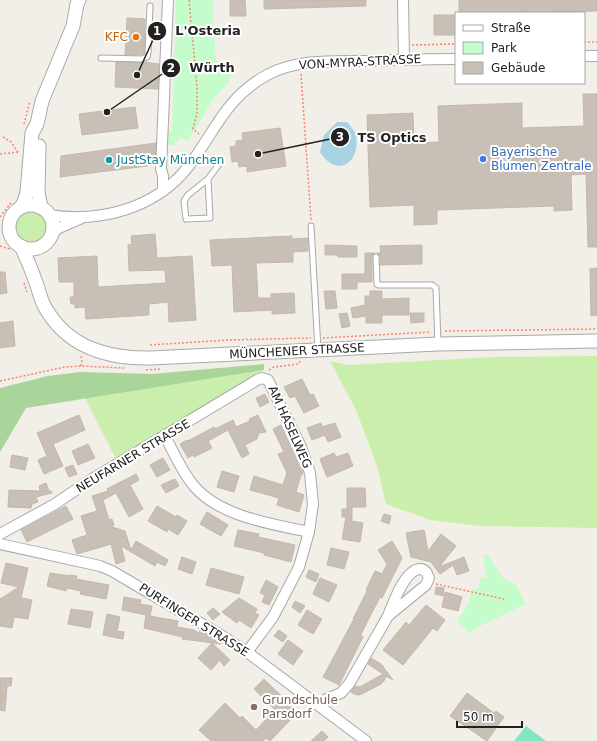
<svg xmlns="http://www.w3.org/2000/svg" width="597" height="741" font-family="'DejaVu Sans',sans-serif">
<rect width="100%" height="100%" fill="#f2efe8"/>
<g fill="#caefac">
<circle cx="31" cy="226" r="17"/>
<path d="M597 356V528L480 526 430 520 386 504 377 466 356 410 330 361 349 365 493 357Z"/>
<path d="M264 370 116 459 85 398Z"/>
</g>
<path fill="#a9d49a" d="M264 364V370L26 408 0 452V388L48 376 80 372 152 374Z"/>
<g fill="#c4fdcb">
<path d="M176 0H213L215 52 218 72 232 70 229 82 214 98 187 142 181 137 174 145H168L167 132 172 131Z"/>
<path d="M485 554H487L503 578 516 585 526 604 484 624 469 633 457 621 466 608 473 589H478L480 578H487L483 556Z"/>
</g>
<path fill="#82e6c3" d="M526 726 546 741H514Z"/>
<path fill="#a6d2e2" d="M337 122H347C350 126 355 131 356 135 361 163 337 179 320 152L324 135Z"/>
<g fill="#c8bfb7" stroke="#c5b7a9">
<path d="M230 0H245L246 16H230Z"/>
<path d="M264 0H366V6L264 9Z"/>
<path d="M459 0H597V11L459 13Z"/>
<rect x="434" y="15" width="22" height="20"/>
<path d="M127 18 145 19 144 54 125 55Z"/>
<path d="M116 62H144L159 64 158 89 115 87Z"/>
<path d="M583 94H597V247H588L586 174 571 175 572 210 554 211V206L437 210V224L414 225V205L370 207 367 115 413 113 414 143 439 142 438 106 522 103V128L584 126Z"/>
<path d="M135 107 138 128 82 135 79 114Z"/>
<path d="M280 128 286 166 247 172V166L239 167 238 161 232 162 230 147 236 146V141L243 140 242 133Z"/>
<path d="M156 143 155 165 60 177 61 156Z"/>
<path d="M155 234 157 258 192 256 196 320 169 322 168 302 149 304V315L86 319 85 307 75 308V304H71L70 297H74V282H59L58 258 97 256 98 287 166 283 165 270 129 271 128 245 132 244 131 236Z"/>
<path d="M292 236V239L308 238V251L293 252V262L256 263 258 298H271V294L294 293 295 313 272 314V310L234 312 232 265 212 266 210 240Z"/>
<path d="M325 245 357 246V257H338V255H325Z"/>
<path d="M422 245V264L380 265V256L377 253H381L380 246Z"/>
<path d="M365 253H375L372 257V282H357V289H342V274H365Z"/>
<path d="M597 268V315L591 316 590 269Z"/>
<path d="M0 272H5L7 293 0 294Z"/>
<path d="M324 291H335L337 308 326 309Z"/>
<path d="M370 291H382V299L409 298V315H382V323H366V316L353 318 351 308 365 305V296H370Z"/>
<path d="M347 313 350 326 342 328 339 314Z"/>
<path d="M410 313H424V322L411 323Z"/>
<path d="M13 321 15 346 0 348V323Z"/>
<path d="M302 379 310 395 313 394 319 406 304 413 295 396 290 398 284 387Z"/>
<path d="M265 394 269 402 260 407 256 398Z"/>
<path d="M79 415 85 430 53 444 63 466 44 474 38 460 47 456 37 433Z"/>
<path d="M258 415 266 432 259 433 257 439 245 445 249 454 242 458 228 430 208 441 212 448 194 457 193 455 188 458 180 444 187 440 188 441 214 427 215 429 233 420 236 427 250 421 249 419Z"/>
<path d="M321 423 322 427 335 423 341 437 328 442 325 435 312 440 307 428Z"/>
<path d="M281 425 302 471 303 474 301 475 296 492 304 495 299 512 277 505 279 498 250 490 254 476 283 485 287 473 278 454 284 452 273 429Z"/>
<path d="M88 444 95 458 78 465 72 451Z"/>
<path d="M334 453 336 457 348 453 353 466 327 477 320 459Z"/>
<path d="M12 455 28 458 25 470 10 467Z"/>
<path d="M163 458 170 470 157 477 150 465Z"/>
<path d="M73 465 77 474 69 477 65 468Z"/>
<path d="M222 471 239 476 234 492 217 487Z"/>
<path d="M136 474 139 480 130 485 143 509 129 517 116 493 103 500 109 520 112 519 114 525 112 527 125 531 131 550 136 541 168 560 165 566 157 562 155 566 121 546 125 561 116 564 111 544 77 554 72 540 87 535 81 516 97 511 92 496 108 491 107 489Z"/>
<path d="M175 479 179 486 166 493 161 485Z"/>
<path d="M46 483 49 491H51L52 493 36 497 38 502 32 504 31 508 8 507 9 490 40 491 39 486Z"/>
<path d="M347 488H365L366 507H352V521L363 523 360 542 342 539 346 517H342V509H347Z"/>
<path d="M66 506 73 519 27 542 21 530Z"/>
<path d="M157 506 176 517 177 515 187 521 178 535 168 529 167 532 148 521Z"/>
<path d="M207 512 228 525 221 536 200 524Z"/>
<path d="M384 514 391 516 389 524 381 521Z"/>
<path d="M238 530 259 534 258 537 295 545 291 562 264 555V553L234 546Z"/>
<path d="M424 530 428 551 441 534 456 546 439 567 464 557 469 571 457 575 453 565 440 574 431 562 411 557 406 533Z"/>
<path d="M392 541 402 558 382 598 380 597 361 634 358 632 363 637 339 685 323 677 354 619H353L367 591 366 590 375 571 382 574 387 564 378 550Z"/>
<path d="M331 548 349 552 344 569 327 565Z"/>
<path d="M182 557 196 562 192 574 178 569Z"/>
<path d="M6 563 28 568 21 598 32 600 28 619 14 617 12 628 0 626V599L19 587 1 583Z"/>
<path d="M211 568 244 577 239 594 206 585Z"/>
<path d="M309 570 319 574 316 582 306 577Z"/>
<path d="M50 573 69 576V575L77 576 76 579 109 585 106 599 80 594 81 591 67 588 66 591 47 586Z"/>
<path d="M320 578 337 585 329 602 313 594Z"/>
<path d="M266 580 278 587 269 605 262 602 265 595 260 593Z"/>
<path d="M436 587 444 588 443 596 435 594Z"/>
<path d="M445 592 462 597 458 611 442 607Z"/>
<path d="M124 597 141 600 140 604 152 606 150 616 178 621 177 627 194 630 199 633 200 630 221 644 182 639 183 637 144 628 146 615 122 610Z"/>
<path d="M239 598 257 609 255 613 259 615 251 628 239 620 237 623 222 612Z"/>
<path d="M295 601 305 606 300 613 292 607Z"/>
<path d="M426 605 445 620 437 631 433 628 403 665 383 650 406 622 409 625Z"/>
<path d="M213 608 220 614 213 620 207 613Z"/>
<path d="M71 609 93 612 90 628 68 624Z"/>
<path d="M307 610 322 619 313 634 298 625Z"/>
<path d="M107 614 120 617 117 631 124 632 123 639 103 635Z"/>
<path d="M279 630 287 636 283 642 274 636Z"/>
<path d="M288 640 303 651 293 665 278 654Z"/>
<path d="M212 643 230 660 224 666 220 660 211 670 198 658Z"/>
<path d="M371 658 381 664 393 680 386 676 384 681 381 684 364 693 359 695 354 694 351 692 355 686 360 687 383 674 368 664Z"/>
<path d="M0 678H12L11 686H7L5 711 0 710Z"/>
<path d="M264 679 298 712 270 741 266 738 263 741H211L199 730 225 703 240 718 242 716 256 730 275 710 254 689Z"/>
<path d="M467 693 494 713 496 711 504 717 487 741 450 716Z"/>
<path d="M322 731 328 737 324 741H311Z"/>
</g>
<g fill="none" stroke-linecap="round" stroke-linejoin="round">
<defs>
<g id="service">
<path d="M101 58 142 59 147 57 148 53 150 6"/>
<path d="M208 179 210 218 186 219 184 201 188 195 208 179 220 163"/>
<path d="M311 226 318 349"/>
<path d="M376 257 377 284 378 285H432L436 288 438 344"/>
</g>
<g id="minor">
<path d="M403 0 404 60"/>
<path d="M584 56H597"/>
<path d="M163 191V176L161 169 168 0"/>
<path d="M49 215C99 223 155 209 188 167 215 132 225 98 267 75 296 59 333 61 365 61 396 60 426 59 456 59"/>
<path d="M52 233 59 228 82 218"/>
<path d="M165 436C174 453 182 472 194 486 220 517 273 524 309 532"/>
<path d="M0 534 55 504 89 481 257 380 262 378 268 380 301 447 310 473 313 504 309 532 299 567 273 617 247 652"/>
<path d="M0 544 100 566 112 571 219 634 247 652 366 741"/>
<path d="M315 704 341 693 349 684 388 616 426 585 429 578C427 573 426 570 421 569 405 568 393 604 388 616"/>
</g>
<g id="tertiary">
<path d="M39 146 38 192 41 208"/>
<circle cx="31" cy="227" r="22"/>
<path d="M21 207 24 202 27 192 32 133 37 124 42 101 73 26 77 4 79 0"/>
<path d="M21 246C26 257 31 268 35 280 39 289 40 300 46 309 69 348 108 359 151 358L438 344 597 341"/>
</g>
</defs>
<use href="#service" stroke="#a9a9a9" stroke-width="7"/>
<use href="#minor" stroke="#a9a9a9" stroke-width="12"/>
<use href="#tertiary" stroke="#a9a9a9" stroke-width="15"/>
<g stroke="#ff826c" stroke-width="1.5" stroke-dasharray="2 2" stroke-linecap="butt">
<path d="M189 0 197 86V113L193 129 199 134"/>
<path d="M584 42H597"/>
<path d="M412 45 456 44"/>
<path d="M301 74 311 220"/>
<path d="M24 124 30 101"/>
<path d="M3 137 11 142 18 152"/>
<path d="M0 154 19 152"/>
<path d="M0 217 11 203"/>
<path d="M0 246 10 249"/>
<path d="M24 283 27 292"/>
<path d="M445 331 597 329"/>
<path d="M323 338 431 332"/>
<path d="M150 345 229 340 311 338"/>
<path d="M81 366 82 360 81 356"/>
<path d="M146 370 160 369"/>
<path d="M269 370 274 367 299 364 300 361"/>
<path d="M0 381 65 367 81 366 124 368"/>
<path d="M436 584 504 599"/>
</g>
<use href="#service" stroke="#fff" stroke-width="5"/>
<use href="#minor" stroke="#fff" stroke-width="10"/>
<use href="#tertiary" stroke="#fff" stroke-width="13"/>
</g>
<circle fill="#e8710a" stroke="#fff" stroke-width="1.5" cx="136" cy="37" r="4"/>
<circle fill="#3f7fe0" stroke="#fff" stroke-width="1.5" cx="483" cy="159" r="4"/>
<circle fill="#0f9aa8" stroke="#fff" stroke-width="1.5" cx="109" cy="160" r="4"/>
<circle fill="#8d6e63" stroke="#fff" stroke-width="1.5" cx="254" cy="707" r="4"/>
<g text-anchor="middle" stroke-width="4" stroke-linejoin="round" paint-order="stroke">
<g font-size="12" fill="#c56008" stroke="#fff" text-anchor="end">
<text x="128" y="41">KFC</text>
</g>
<g font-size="12" fill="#222" stroke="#fff">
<text transform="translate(360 62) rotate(-3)" y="4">VON-MYRA-STRASSE</text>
<text transform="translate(297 351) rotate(-3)" y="4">MÜNCHENER STRASSE</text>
<text transform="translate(290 427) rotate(66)" y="4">AM HASELWEG</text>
<text transform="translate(133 456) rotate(-31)" y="4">NEUFARNER STRASSE</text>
<text transform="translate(194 620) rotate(32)" y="4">PURFINGER STRASSE</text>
</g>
<g font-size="12" fill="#366cbe" stroke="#fff" text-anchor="start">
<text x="491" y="156">Bayerische<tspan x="491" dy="14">Blumen Zentrale</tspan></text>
</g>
<g font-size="12" fill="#0d838f" stroke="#fff" text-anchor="start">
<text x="117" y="164">JustStay München</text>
</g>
<g font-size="12" fill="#785e54" stroke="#fff" text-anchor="start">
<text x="262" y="704">Grundschule<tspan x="262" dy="14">Parsdorf</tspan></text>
</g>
</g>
<path fill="none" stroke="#222" stroke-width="1.5" d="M137 75L157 31M107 112L171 68M258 154L340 137"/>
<g fill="#222" stroke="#fff" stroke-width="1.5">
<circle cx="137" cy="75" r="4"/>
<circle cx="107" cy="112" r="4"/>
<circle cx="258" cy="154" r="4"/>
<circle cx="157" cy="31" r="10"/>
<circle cx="171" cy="68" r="10"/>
<circle cx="340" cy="137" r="10"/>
</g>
<g font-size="12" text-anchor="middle" font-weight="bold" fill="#fff">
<text x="157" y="35">1</text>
<text x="171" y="72">2</text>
<text x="340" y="141">3</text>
</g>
<g font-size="13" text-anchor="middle" font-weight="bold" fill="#222" stroke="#fff" stroke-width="4" stroke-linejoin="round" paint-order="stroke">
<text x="208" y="35">L'Osteria</text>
<text x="212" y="72">Würth</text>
<text x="392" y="142">TS Optics</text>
</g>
<rect x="455" y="12" width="130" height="72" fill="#ffffff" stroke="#a7a7a7"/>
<rect x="463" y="25" width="20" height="6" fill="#ffffff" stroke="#a7a7a7"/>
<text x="491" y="32" font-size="12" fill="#222222">Straße</text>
<rect x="463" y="42" width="20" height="12" fill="#c4fdcb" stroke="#a7a7a7"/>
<text x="491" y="52" font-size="12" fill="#222222">Park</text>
<rect x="463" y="62" width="20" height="12" fill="#c8bfb7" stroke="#a7a7a7"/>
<text x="491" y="72" font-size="12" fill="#222222">Gebäude</text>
<path d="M457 721v6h65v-6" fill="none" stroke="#222222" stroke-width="2"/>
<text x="463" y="721" font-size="12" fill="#222222" stroke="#ffffff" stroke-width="3" paint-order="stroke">50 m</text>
</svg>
